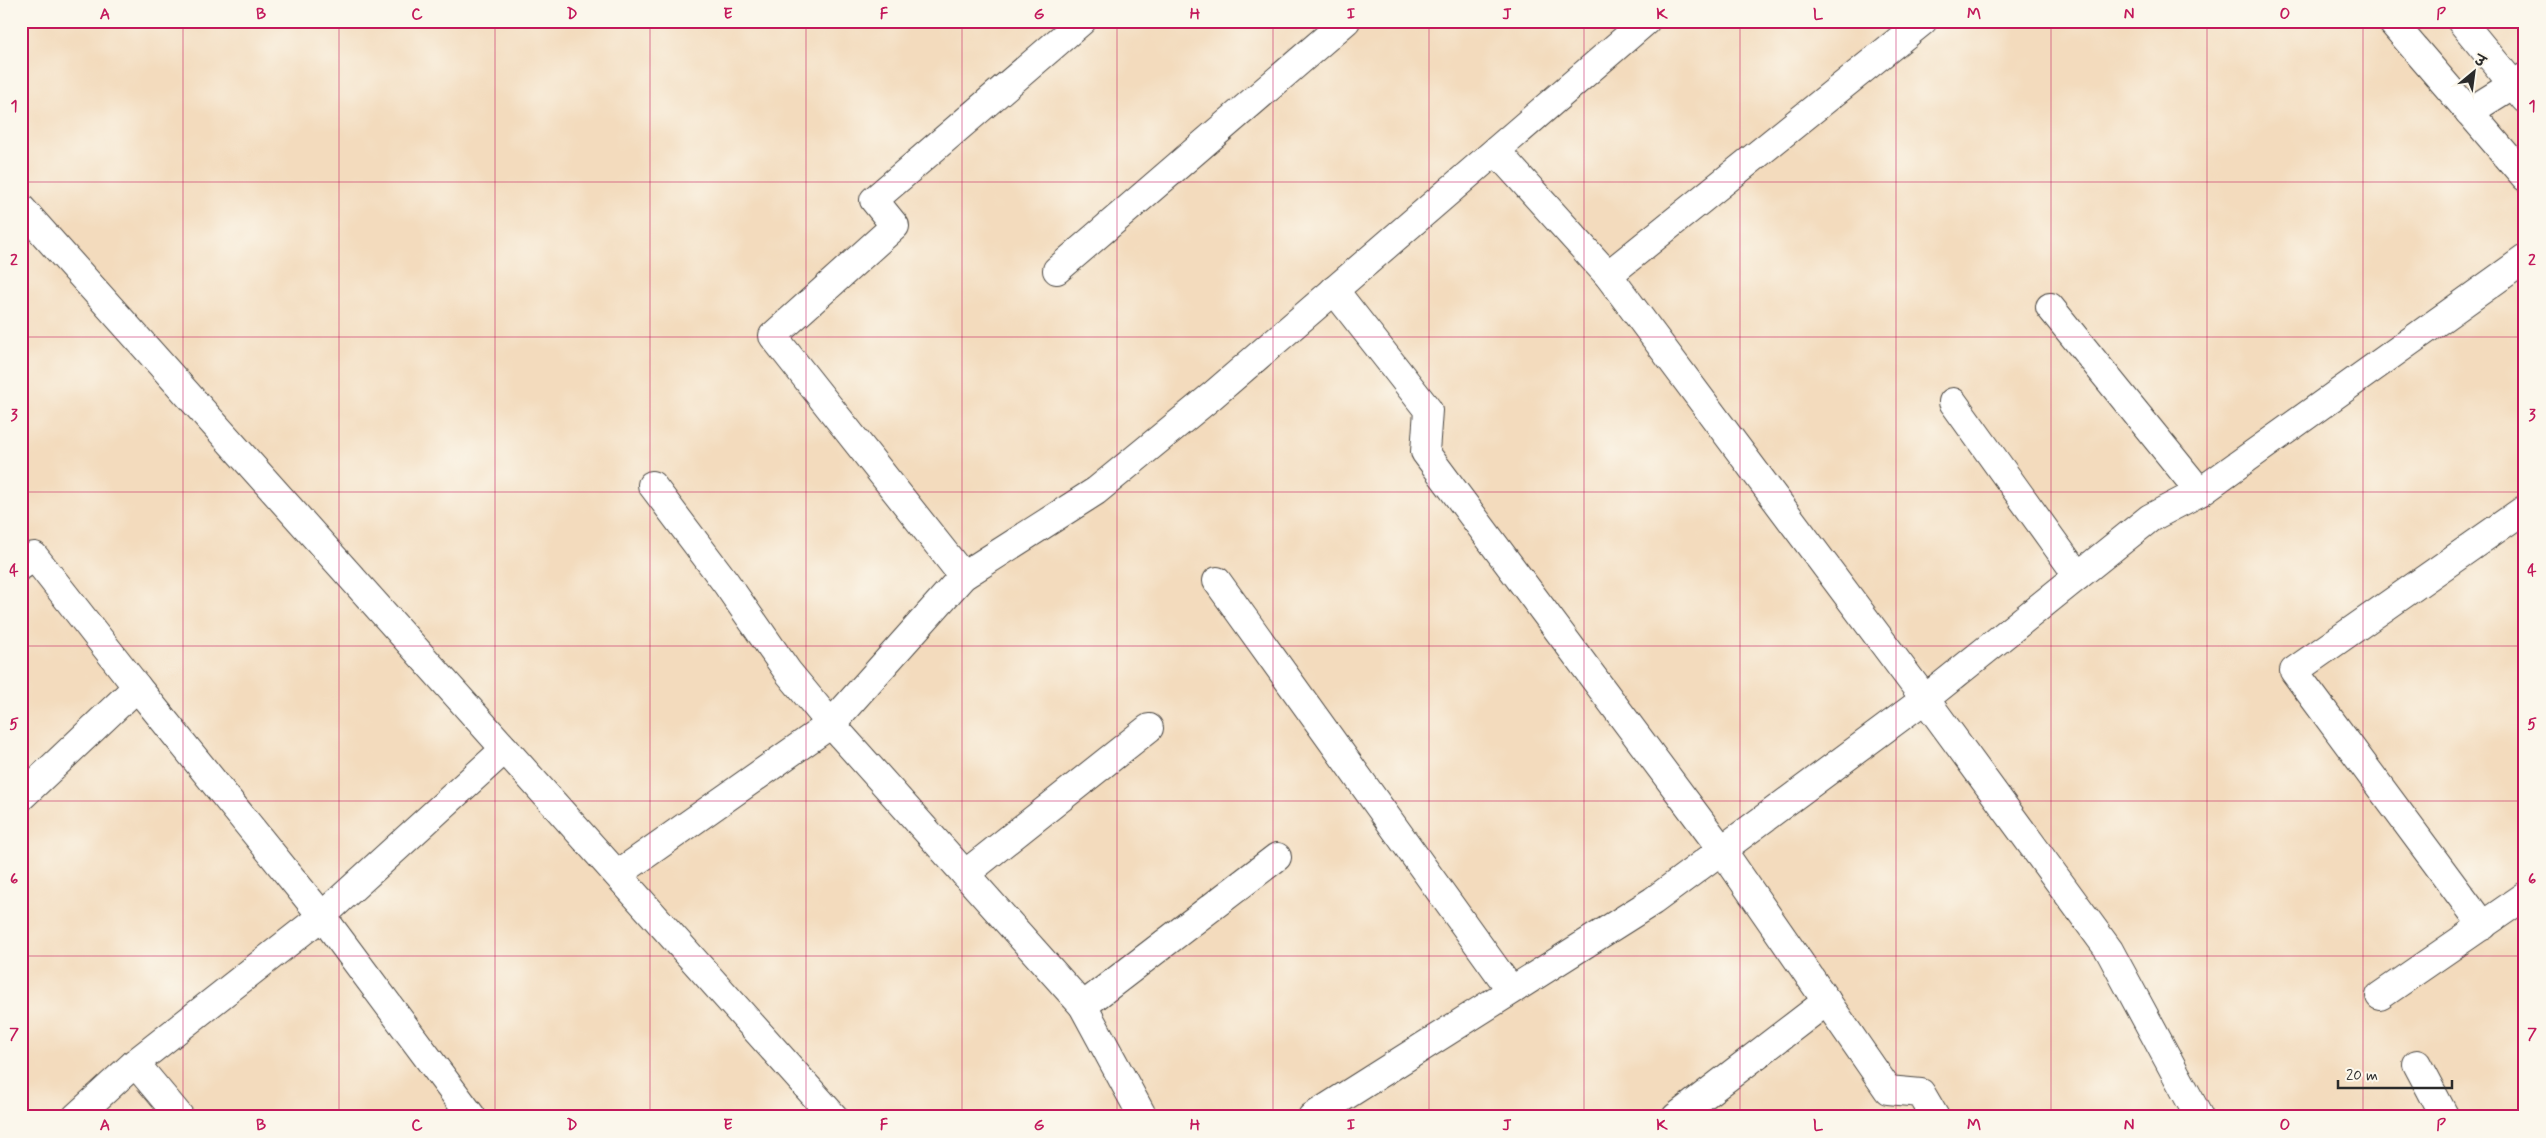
<svg xmlns="http://www.w3.org/2000/svg" width="2546" height="1138" font-family="Mynerve,'Playpen Sans Deva',sans-serif">
<rect width="100%" height="100%" fill="#fbf7ec"/>
<filter id="ink" filterUnits="userSpaceOnUse"><feTurbulence type="fractalNoise" baseFrequency=".02" numOctaves="2"/><feDisplacementMap in="SourceGraphic" scale="10" xChannelSelector="R" yChannelSelector="G"/><feConvolveMatrix kernelMatrix="1 2 1 2 8 2 1 2 1" color-interpolation-filters="sRGB"/></filter>
<filter id="wash" filterUnits="userSpaceOnUse"><feTurbulence type="fractalNoise" baseFrequency=".0096" numOctaves="4" result="noise"/><feDisplacementMap in="SourceGraphic" scale="20" xChannelSelector="R" yChannelSelector="G"/><feGaussianBlur stdDeviation="1.12" result="paint"/><feColorMatrix in="noise" values="0 0 0 0 0 0 0 0 0 0 0 0 0 0 0 0 0 1.4 0 .05"/><feComposite in="paint" operator="in"/></filter>
<g filter="url(#wash)">
<rect width="100%" height="100%" fill="#f3dbbd"/>
</g>
<g filter="url(#ink)">
<g fill="none" stroke-linecap="round" stroke-linejoin="round">
<defs>
<g id="street">
<path d="M2469 112 2525 77"/>
<path d="M1496 151 1608 275 1925 699 2109 950 2199 1117"/>
<path d="M21 208 834 1117"/>
<path d="M1057 270 1346 21"/>
<path d="M1608 275 1923 21"/>
<path d="M1334 290 1428 410 1425 452 1722 850 1888 1090 1921 1093 1935 1117"/>
<path d="M2050 307 2200 492"/>
<path d="M1953 402 2078 576"/>
<path d="M652 485 726 583 788 672 831 724 1083 1006 1143 1117"/>
<path d="M21 566 34 556 137 687 21 797"/>
<path d="M963 576 773 336 895 226 874 200 1082 21"/>
<path d="M1217 581 1511 990"/>
<path d="M618 874 831 724 963 576 1096 491 1213 395 1646 21"/>
<path d="M965 874 1149 728"/>
<path d="M2483 926 2294 671 2525 509"/>
<path d="M2380 996 2525 896"/>
<path d="M1083 1006 1277 857"/>
<path d="M135 1063 322 916 137 687"/>
<path d="M2417 1064 2445 1117"/>
<path d="M76 1117 135 1063 180 1117"/>
<path d="M472 1117 322 916 505 749"/>
<path d="M1312 1117 1653 901 1925 699 2150 518 2200 492 2525 259"/>
<path d="M1676 1117 1827 1001"/>
</g>
<g id="secondary">
<path d="M2391 21 2525 177"/>
<path d="M2461 21 2525 99"/>
</g>
</defs>
<use href="#street" stroke="#494541" stroke-width="30"/>
<use href="#secondary" stroke="#494541" stroke-width="30"/>
<use href="#street" stroke="#fff" stroke-width="28"/>
<use href="#secondary" stroke="#fff" stroke-width="28"/>
</g>
</g>
<path fill="none" stroke="#c2185b" stroke-width="1" stroke-opacity="0.55" d="M183 21V1117M339 21V1117M495 21V1117M650 21V1117M806 21V1117M962 21V1117M1117 21V1117M1273 21V1117M1429 21V1117M1584 21V1117M1740 21V1117M1896 21V1117M2051 21V1117M2207 21V1117M2363 21V1117M21 182H2525M21 337H2525M21 492H2525M21 646H2525M21 801H2525M21 956H2525"/>
<rect width="2546" height="1138" fill="none" stroke="#fbf7ec" stroke-width="55"/>
<g transform="translate(2474 72) rotate(29)" stroke="#fbf7ec" stroke-width="4" paint-order="stroke">
<path d="M0-4L9 19L0 12L-9 19Z" fill="#2b2b2b"/>
<text y="-8" font-size="14" font-weight="bold" text-anchor="middle" fill="#2b2b2b">उ</text>
</g>
<path d="M2338 1080v8h114v-8" fill="none" stroke="#2b2b2b" stroke-width="2.5"/>
<text x="2346" y="1080" font-size="15" fill="#2b2b2b" stroke="#fbf7ec" stroke-width="4" paint-order="stroke">20 m</text>
<rect x="28" y="28" width="2490" height="1082" fill="none" stroke="#c2185b" stroke-width="2"/>
<g font-size="16" text-anchor="middle" font-weight="bold" fill="#c2185b">
<text x="105" y="19">A</text>
<text x="261" y="19">B</text>
<text x="417" y="19">C</text>
<text x="572" y="19">D</text>
<text x="728" y="19">E</text>
<text x="884" y="19">F</text>
<text x="1039" y="19">G</text>
<text x="1195" y="19">H</text>
<text x="1351" y="19">I</text>
<text x="1507" y="19">J</text>
<text x="1662" y="19">K</text>
<text x="1818" y="19">L</text>
<text x="1974" y="19">M</text>
<text x="2129" y="19">N</text>
<text x="2285" y="19">O</text>
<text x="2441" y="19">P</text>
<text x="14" y="111">1</text>
<text x="2532" y="111">1</text>
<text x="14" y="265">2</text>
<text x="2532" y="265">2</text>
<text x="14" y="420">3</text>
<text x="2532" y="420">3</text>
<text x="14" y="575">4</text>
<text x="2532" y="575">4</text>
<text x="14" y="729">5</text>
<text x="2532" y="729">5</text>
<text x="14" y="884">6</text>
<text x="2532" y="884">6</text>
<text x="14" y="1039">7</text>
<text x="2532" y="1039">7</text>
<text x="105" y="1130">A</text>
<text x="261" y="1130">B</text>
<text x="417" y="1130">C</text>
<text x="572" y="1130">D</text>
<text x="728" y="1130">E</text>
<text x="884" y="1130">F</text>
<text x="1039" y="1130">G</text>
<text x="1195" y="1130">H</text>
<text x="1351" y="1130">I</text>
<text x="1507" y="1130">J</text>
<text x="1662" y="1130">K</text>
<text x="1818" y="1130">L</text>
<text x="1974" y="1130">M</text>
<text x="2129" y="1130">N</text>
<text x="2285" y="1130">O</text>
<text x="2441" y="1130">P</text>
</g>
</svg>
